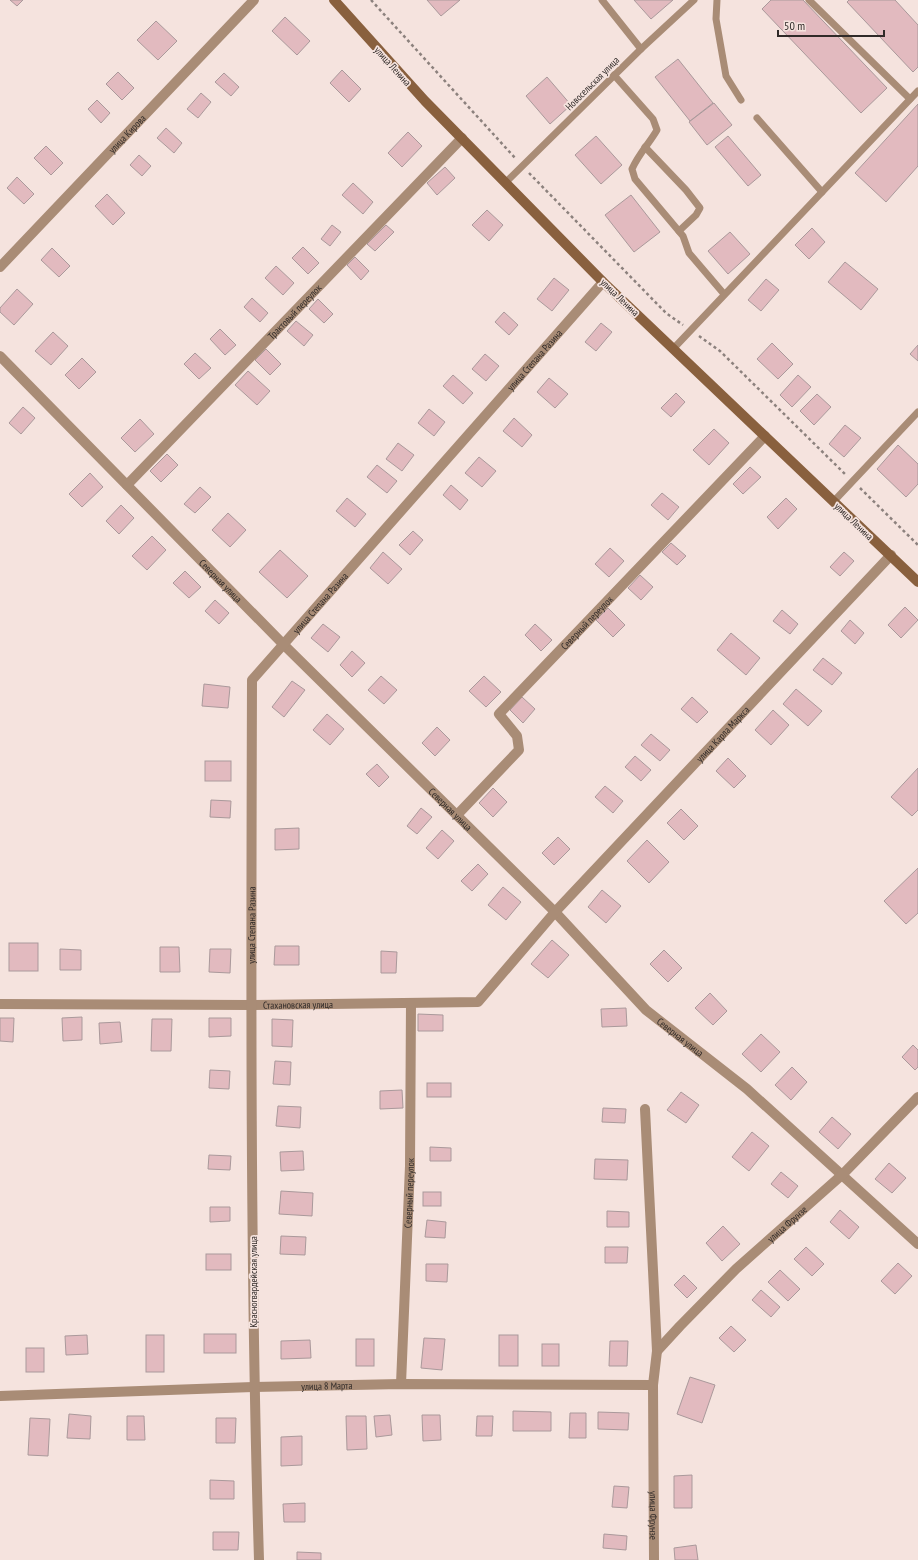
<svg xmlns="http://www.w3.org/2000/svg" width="918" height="1560" font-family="'PT Sans Narrow',sans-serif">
<rect width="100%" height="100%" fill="#f5e3de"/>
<g fill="#e2babf" stroke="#aa999b">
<path d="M10 0H23L17 6Z"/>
<path d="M427 0H460L441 16Z"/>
<path d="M634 0H673L651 19Z"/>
<path d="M771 0H803L887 88 861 113 762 9Z"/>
<path d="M849 0H895L918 25V67L913 72 847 2Z"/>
<path d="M285 17 310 41 297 55 272 31Z"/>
<path d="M156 21 177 41 158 60 137 40Z"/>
<path d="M678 59 713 103 690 121 655 77Z"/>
<path d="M342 70 361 89 349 102 330 83Z"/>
<path d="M118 72 134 88 122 100 106 84Z"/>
<path d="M224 73 239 87 231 96 215 82Z"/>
<path d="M547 77 571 105 550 124 526 96Z"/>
<path d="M201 93 211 102 198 118 187 109Z"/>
<path d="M97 100 110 113 101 123 88 109Z"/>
<path d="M714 103 732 125 707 145 689 122Z"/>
<path d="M918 104V166L886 202 855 173Z"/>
<path d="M166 128 182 143 174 153 157 138Z"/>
<path d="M408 132 422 146 402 167 388 153Z"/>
<path d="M596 136 622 165 601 184 575 155Z"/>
<path d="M728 136 761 175 748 186 715 147Z"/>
<path d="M46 146 63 163 51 175 34 158Z"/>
<path d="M139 155 151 166 142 176 130 165Z"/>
<path d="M445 167 455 178 437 195 427 183Z"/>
<path d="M17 177 34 194 24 204 7 188Z"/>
<path d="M353 183 373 202 363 214 342 195Z"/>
<path d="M107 194 125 213 113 225 95 206Z"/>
<path d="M631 195 660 232 634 252 605 215Z"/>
<path d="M487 210 503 225 489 241 472 225Z"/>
<path d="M332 225 341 232 330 246 321 239Z"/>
<path d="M386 225 394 232 375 251 367 244Z"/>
<path d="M812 228 825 242 809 259 795 245Z"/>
<path d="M730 232 750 254 728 274 708 251Z"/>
<path d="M303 247 319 263 308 274 292 258Z"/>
<path d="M52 248 70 266 59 277 41 260Z"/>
<path d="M355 257 369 271 361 280 347 265Z"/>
<path d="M845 262 878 289 861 310 828 282Z"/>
<path d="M276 266 294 283 283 295 265 278Z"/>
<path d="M554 278 569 290 552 311 537 299Z"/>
<path d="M766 279 779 290 761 311 748 300Z"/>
<path d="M17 289 33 304 14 325 0 312V308Z"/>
<path d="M252 298 268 313 260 322 244 307Z"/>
<path d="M318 299 333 314 324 323 309 309Z"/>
<path d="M504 312 518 325 509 335 495 322Z"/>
<path d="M296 321 313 335 304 346 287 331Z"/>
<path d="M601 323 612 332 596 351 585 342Z"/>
<path d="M220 329 236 345 225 355 210 339Z"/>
<path d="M53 332 68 346 51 365 35 351Z"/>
<path d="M772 343 793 364 778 379 757 359Z"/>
<path d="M918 345V361L910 354Z"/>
<path d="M266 349 281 364 270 375 255 360Z"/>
<path d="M195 353 211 368 199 379 184 364Z"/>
<path d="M485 354 499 366 486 381 472 369Z"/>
<path d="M82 358 96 372 79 389 65 375Z"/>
<path d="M248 371 270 391 257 405 235 385Z"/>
<path d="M453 375 473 393 463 404 443 386Z"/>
<path d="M798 375 811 387 792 407 780 395Z"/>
<path d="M549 378 568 394 555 408 537 392Z"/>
<path d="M676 393 685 402 671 417 661 408Z"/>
<path d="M817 394 831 407 814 425 800 411Z"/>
<path d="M23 407 35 418 21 434 9 423Z"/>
<path d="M429 409 445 422 434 436 418 423Z"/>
<path d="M514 418 532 435 522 447 503 431Z"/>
<path d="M140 419 154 434 135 452 121 438Z"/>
<path d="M845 425 861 438 844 457 829 444Z"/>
<path d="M714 429 729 443 709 465 693 450Z"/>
<path d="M398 443 414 455 402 471 386 459Z"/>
<path d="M898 445 918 464V484L906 497 877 469Z"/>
<path d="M167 454 178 465 161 482 150 471Z"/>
<path d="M479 457 496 471 482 487 465 473Z"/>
<path d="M377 465 397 481 387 493 367 477Z"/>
<path d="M750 467 761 477 743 494 733 484Z"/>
<path d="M90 473 103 487 82 507 69 494Z"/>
<path d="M451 485 468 500 460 510 443 495Z"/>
<path d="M200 487 211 497 195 513 184 504Z"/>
<path d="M662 493 679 507 668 520 651 505Z"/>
<path d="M347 498 366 514 355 527 336 511Z"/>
<path d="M786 498 797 509 778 529 767 517Z"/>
<path d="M121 505 134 518 119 534 106 521Z"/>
<path d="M228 513 246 530 230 547 212 530Z"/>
<path d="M413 531 423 540 410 555 399 545Z"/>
<path d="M152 536 166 550 147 570 132 556Z"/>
<path d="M671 543 686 556 677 565 662 552Z"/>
<path d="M610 548 624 561 609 577 595 564Z"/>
<path d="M280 550 308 576 287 598 259 572Z"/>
<path d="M383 552 402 569 388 584 370 568Z"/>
<path d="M844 552 854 561 840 576 830 567Z"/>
<path d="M185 571 201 587 189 598 173 583Z"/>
<path d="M640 575 653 587 641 600 628 588Z"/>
<path d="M215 600 229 613 219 624 205 611Z"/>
<path d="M905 607 918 620 901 638 888 625Z"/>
<path d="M608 608 625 625 613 637 596 620Z"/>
<path d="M782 610 798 624 790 634 773 621Z"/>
<path d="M850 620 864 633 855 644 841 631Z"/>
<path d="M323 624 340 637 328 652 311 638Z"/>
<path d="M535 624 552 640 541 651 525 635Z"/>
<path d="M731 633 760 658 746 675 717 650Z"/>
<path d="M352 651 365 663 352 677 340 665Z"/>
<path d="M823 658 842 673 832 685 813 670Z"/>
<path d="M381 676 397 690 384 704 368 690Z"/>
<path d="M484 676 501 692 486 707 469 691Z"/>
<path d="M292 681 305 690 284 717 272 707Z"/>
<path d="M204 684 230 687 228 708 202 706Z"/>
<path d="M796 689 822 711 808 726 783 704Z"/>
<path d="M522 697 535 709 523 723 510 710Z"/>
<path d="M692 697 708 712 697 723 681 709Z"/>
<path d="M773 710 789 725 771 745 755 730Z"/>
<path d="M327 714 344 729 330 745 313 730Z"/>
<path d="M437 727 450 740 435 756 422 743Z"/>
<path d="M651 734 670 750 660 761 641 745Z"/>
<path d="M635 756 651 770 641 781 625 767Z"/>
<path d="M728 758 746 776 734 788 716 771Z"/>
<rect x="205" y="761" width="26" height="20"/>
<path d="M377 764 389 777 379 787 366 774Z"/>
<path d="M918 768V810L912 816 891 797Z"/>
<path d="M605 786 623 801 613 813 595 797Z"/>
<path d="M493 788 507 802 493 817 479 803Z"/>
<path d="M211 800 231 801 230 818 210 817Z"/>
<path d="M421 808 432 817 417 834 407 826Z"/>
<path d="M681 809 698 826 684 840 667 823Z"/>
<path d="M299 828V849L275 850V829Z"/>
<path d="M442 830 454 841 438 859 426 848Z"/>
<path d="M558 837 570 849 554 865 542 853Z"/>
<path d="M647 840 669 862 649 883 627 861Z"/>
<path d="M478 864 488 874 472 891 461 881Z"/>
<path d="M918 868V913L906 924 884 901Z"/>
<path d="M503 887 521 902 506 920 488 905Z"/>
<path d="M602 890 621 906 606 923 588 907Z"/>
<path d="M552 940 569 955 548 978 531 964Z"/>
<rect x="9" y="943" width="29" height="28"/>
<path d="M275 946H299V965H274Z"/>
<path d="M160 947H179L180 972H160Z"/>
<path d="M60 949 81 950V970H60Z"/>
<path d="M210 949H231L230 973 209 972Z"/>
<path d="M664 950 682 968 668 982 650 964Z"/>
<path d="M381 951 397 952 396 973H381Z"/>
<path d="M710 993 727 1011 713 1025 695 1008Z"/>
<path d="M626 1008 627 1026 602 1027 601 1009Z"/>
<path d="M418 1014 443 1015V1031H418Z"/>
<path d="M82 1017V1040L63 1041 62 1018Z"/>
<path d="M0 1018H14L13 1042 0 1041Z"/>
<path d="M209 1018H231V1036L209 1037Z"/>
<path d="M152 1019H172L171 1051H151Z"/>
<path d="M272 1019 293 1020 292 1047 272 1046Z"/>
<path d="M120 1022 122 1042 100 1044 99 1023Z"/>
<path d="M761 1034 780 1052 761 1072 742 1054Z"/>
<path d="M913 1045 918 1050V1067L915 1070 902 1057Z"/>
<path d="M275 1061 291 1062 290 1085 273 1084Z"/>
<path d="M792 1067 807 1082 791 1100 775 1085Z"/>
<path d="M210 1070 230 1071 229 1089 209 1088Z"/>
<rect x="427" y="1083" width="24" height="14"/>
<path d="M402 1090 403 1108 380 1109V1091Z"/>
<path d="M681 1092 699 1105 686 1123 667 1110Z"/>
<path d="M278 1106 301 1107 300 1128 276 1126Z"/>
<path d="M603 1108 626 1109 625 1123 602 1122Z"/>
<path d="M832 1117 851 1134 838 1149 819 1132Z"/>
<path d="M752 1132 769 1146 749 1171 732 1157Z"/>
<path d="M430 1147 451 1148V1161H430Z"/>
<path d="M303 1151 304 1170 281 1171 280 1152Z"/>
<path d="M209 1155 231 1156 230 1170 208 1169Z"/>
<path d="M595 1159 628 1160 627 1180 594 1179Z"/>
<path d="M889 1163 906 1178 892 1193 875 1179Z"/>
<path d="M781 1172 798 1186 788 1198 771 1184Z"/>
<path d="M281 1191 313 1193 312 1216 279 1214Z"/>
<rect x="423" y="1192" width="18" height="14"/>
<path d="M210 1207H230V1221L210 1222Z"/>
<path d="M840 1210 859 1227 849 1239 830 1222Z"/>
<path d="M607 1211 629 1212V1227H607Z"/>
<path d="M427 1220 446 1222 445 1238 425 1237Z"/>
<path d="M723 1226 740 1244 722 1261 706 1243Z"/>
<path d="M281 1236 306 1237 305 1255 280 1254Z"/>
<path d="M605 1247H628L627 1263H605Z"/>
<path d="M806 1247 824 1264 812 1276 794 1259Z"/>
<rect x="206" y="1254" width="25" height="16"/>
<path d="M898 1263 912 1276 895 1294 881 1281Z"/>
<path d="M426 1264H448L447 1282 426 1281Z"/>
<path d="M780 1270 800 1289 788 1301 768 1282Z"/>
<path d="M684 1275 697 1288 687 1298 674 1285Z"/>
<path d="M761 1290 780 1307 771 1317 752 1300Z"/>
<path d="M731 1326 746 1340 734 1352 719 1338Z"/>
<rect x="204" y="1334" width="32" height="19"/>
<path d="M87 1335 88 1354 66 1355 65 1336Z"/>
<rect x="146" y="1335" width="18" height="37"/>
<rect x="499" y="1335" width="19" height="31"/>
<path d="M424 1338 445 1339 442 1370 421 1368Z"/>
<rect x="356" y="1339" width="18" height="27"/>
<path d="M310 1340 311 1358 281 1359V1341Z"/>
<path d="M610 1341H628L627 1366H609Z"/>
<rect x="542" y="1344" width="17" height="22"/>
<rect x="26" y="1348" width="18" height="24"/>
<path d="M690 1377 715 1385 702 1423 677 1414Z"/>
<path d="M513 1411 551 1412V1431H513Z"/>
<path d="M598 1412 629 1413 628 1430 598 1429Z"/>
<path d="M570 1413H586V1438H569Z"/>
<path d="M69 1414 91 1416 90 1439 67 1438Z"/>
<path d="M390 1415 392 1435 376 1437 374 1416Z"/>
<path d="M422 1415H440L441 1440 423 1441Z"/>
<path d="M127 1416H144L145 1440H127Z"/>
<path d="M346 1416H366L367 1449 347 1450Z"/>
<path d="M477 1416H493L492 1436H476Z"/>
<path d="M30 1418 50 1419 48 1456 28 1455Z"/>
<path d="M216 1418H236L235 1443H216Z"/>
<path d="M302 1436V1465L281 1466V1437Z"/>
<path d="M692 1475V1508H674V1476Z"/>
<path d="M210 1480 234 1481V1499H210Z"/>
<path d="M614 1486 629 1487 627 1508 612 1507Z"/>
<path d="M305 1503V1522H284L283 1504Z"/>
<path d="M213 1532H239L238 1550H213Z"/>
<path d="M604 1534 627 1536 626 1550 603 1548Z"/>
<path d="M696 1545 698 1560H675L674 1548Z"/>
<path d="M297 1552 321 1553V1560H297Z"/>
</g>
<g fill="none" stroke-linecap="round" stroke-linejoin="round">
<g stroke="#8c817d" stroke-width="2.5" stroke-dasharray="3 3" stroke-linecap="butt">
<path d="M371 0 516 159"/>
<path d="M529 173 666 313 683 325"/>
<path d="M699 336 720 351 846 475"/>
<path d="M860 488 918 545"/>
</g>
<g stroke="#a98c76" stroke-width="7">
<path d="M602 0 641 49"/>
<path d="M717 0 716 19 726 76 741 100"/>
<path d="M809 0 910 99"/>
<path d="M614 75 653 119 657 130C649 144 639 153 632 169L635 179 683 236 689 253 724 294"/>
<path d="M757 118 822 192"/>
<path d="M645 147 686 190 700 208 696 215 679 231"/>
<path d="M505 183 641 49 694 0"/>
<path d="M673 349 918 91"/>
<path d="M834 501 918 412"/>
</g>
<g stroke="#a98c76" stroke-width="10">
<path id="s1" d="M0 267 254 0"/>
<path id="s2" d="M0 356 283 644 555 912 646 1010 747 1089 918 1244"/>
<path id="s3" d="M127 485 462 138"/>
<path id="s4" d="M457 815 519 750 517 736 499 714 765 436"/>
<path id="s5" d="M0 1004 251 1005 478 1002 555 912 891 555"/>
<path id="s6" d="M645 1109 657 1351 653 1385 654 1560"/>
<path id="s7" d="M657 1351 680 1326 736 1269 843 1174 918 1097"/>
<path id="s8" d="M401 1384 410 1166 411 1003"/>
<path id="s9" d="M0 1396 253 1387 401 1384 653 1385"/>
<path id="s10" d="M259 1560C250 1267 251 974 252 680L603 282"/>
</g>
<path stroke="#89603e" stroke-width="10" d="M334 0 425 101 603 282 918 582"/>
</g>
<g text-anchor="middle" stroke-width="3.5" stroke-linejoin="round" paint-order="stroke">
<g font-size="10" fill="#302a28" stroke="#f5e3de">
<text transform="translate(393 66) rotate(48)" y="4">улица Ленина</text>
<text transform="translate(592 83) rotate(-45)" y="4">Новосельская улица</text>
<text dy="4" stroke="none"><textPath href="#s1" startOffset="184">улица Кирова</textPath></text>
<text transform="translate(620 297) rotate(44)" y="4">улица Ленина</text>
<text dy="4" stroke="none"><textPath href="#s3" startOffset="241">Трактовый переулок</textPath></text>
<text dy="4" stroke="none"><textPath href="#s10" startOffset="1307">улица Степана Разина</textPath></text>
<text transform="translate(854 521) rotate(44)" y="4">улица Ленина</text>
<text dy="4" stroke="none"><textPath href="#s2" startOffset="315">Северная улица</textPath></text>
<text dy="4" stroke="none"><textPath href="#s10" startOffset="983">улица Степана Разина</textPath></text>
<text dy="4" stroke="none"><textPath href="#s4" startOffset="259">Северный переулок</textPath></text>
<text dy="4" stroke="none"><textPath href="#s5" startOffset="841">улица Карла Маркса</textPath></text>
<text dy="4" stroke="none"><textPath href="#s2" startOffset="639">Северная улица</textPath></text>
<text dy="4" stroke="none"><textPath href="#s10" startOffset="635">улица Степана Разина</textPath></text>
<text dy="4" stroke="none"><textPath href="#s5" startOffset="298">Стахановская улица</textPath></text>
<text dy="4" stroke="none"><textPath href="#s2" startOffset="963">Северная улица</textPath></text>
<text dy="4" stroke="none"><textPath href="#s8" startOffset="191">Северный переулок</textPath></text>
<text dy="4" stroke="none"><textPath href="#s7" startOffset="182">улица Фрунзе</textPath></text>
<text transform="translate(253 1282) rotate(-90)" y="4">Красногвардейская улица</text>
<text dy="4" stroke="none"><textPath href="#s9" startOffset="327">улица 8 Марта</textPath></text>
<text dy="4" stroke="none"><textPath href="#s6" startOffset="407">улица Фрунзе</textPath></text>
</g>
</g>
<path d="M778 30v6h106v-6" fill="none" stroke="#302a28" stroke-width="2"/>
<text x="784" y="30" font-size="12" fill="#302a28" stroke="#f5e3de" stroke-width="3" paint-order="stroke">50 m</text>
</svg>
